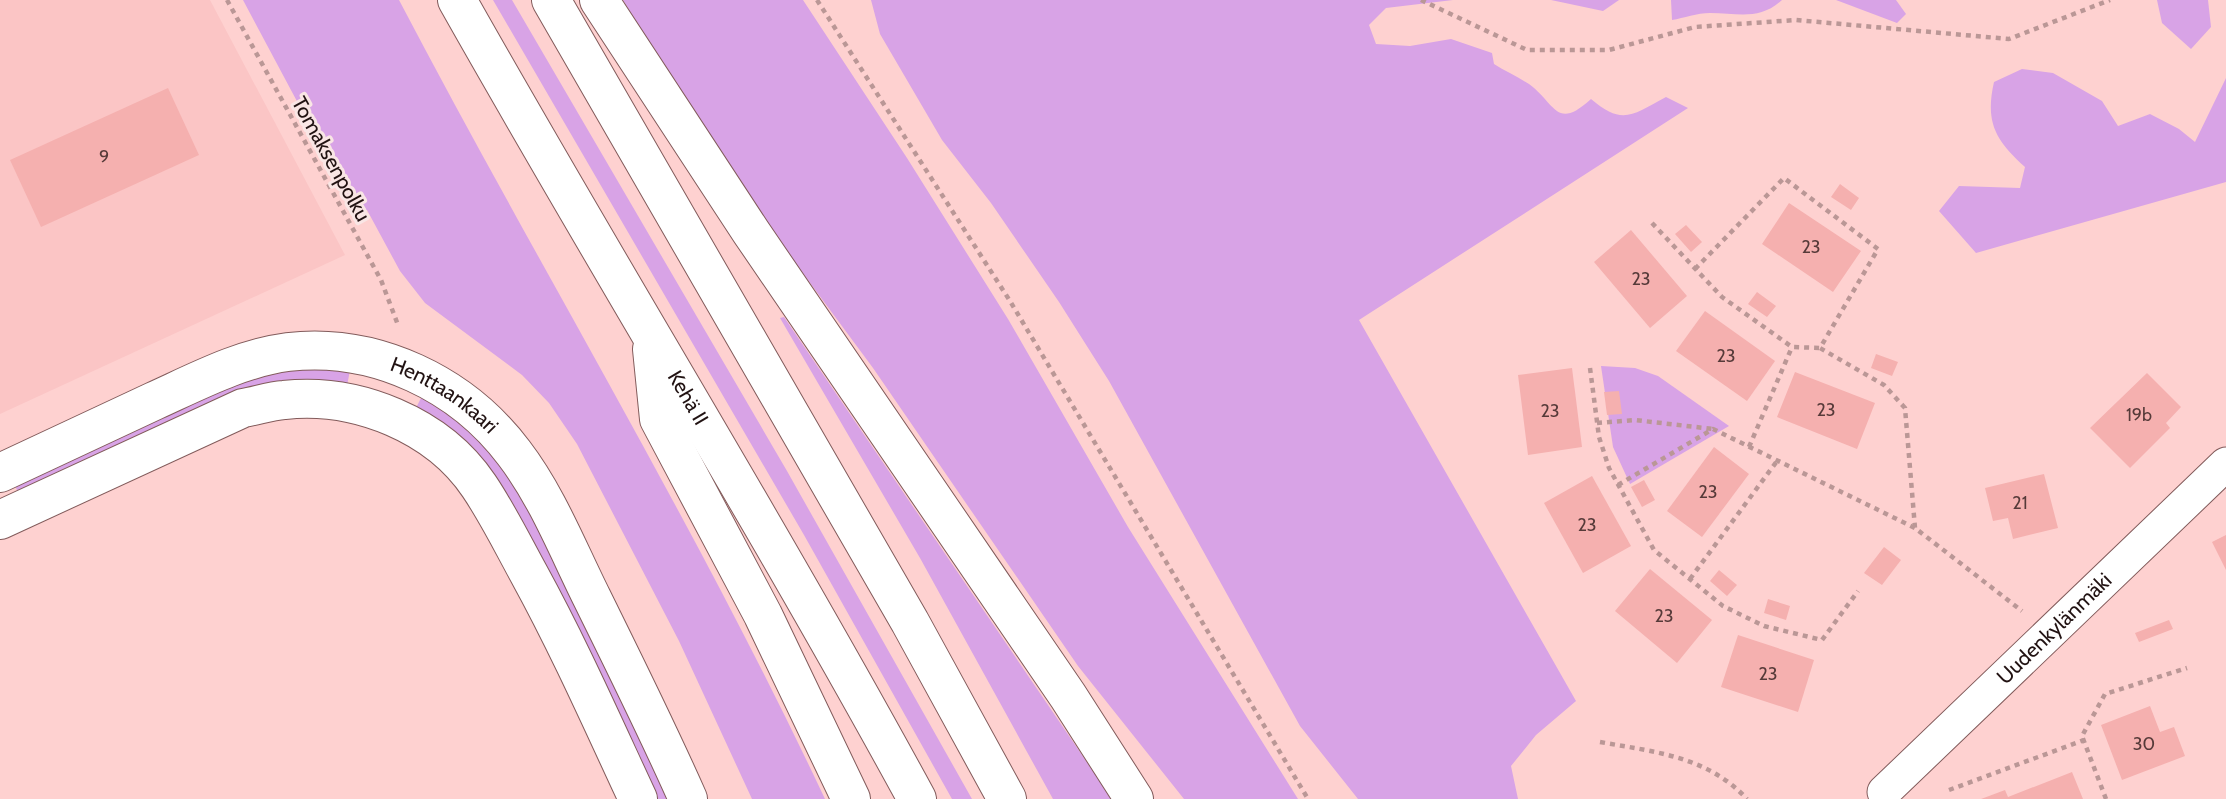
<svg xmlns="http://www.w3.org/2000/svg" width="2226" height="799" font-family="Cabin,sans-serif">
<rect width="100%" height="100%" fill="#fed1d0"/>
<path fill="#fbc5c5" d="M0 0H210L345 255 0 414Z"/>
<g fill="#d8a3e6">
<path d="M243 0H399C539 267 696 525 825 799H752L679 641 577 444 549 403 522 375 425 303 400 271 367 210H355Z"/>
<path d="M493 0H512L787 471 972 799H952L804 535Z"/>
<path d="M623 0H803L907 158 1008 319 1128 527 1298 799H1184L1078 666 873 368 793 260 666 73Z"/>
<path d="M871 0H1453L1386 8 1369 25 1376 44 1410 46 1451 39 1492 53 1494 64C1505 71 1518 77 1529 84 1556 104 1556 131 1591 99 1623 126 1632 115 1666 97L1688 108 1359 320 1576 701 1536 735 1511 766 1518 799H1358L1300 726 1109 381 1059 302 991 203 942 140 880 34Z"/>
<path d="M1551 0H1619L1603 11Z"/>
<path d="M1671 0H1782C1759 21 1738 13 1710 13 1697 13 1684 18 1672 20Z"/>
<path d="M1836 0H1896L1906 14 1897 23Z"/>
<path d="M2157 0H2208L2211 27 2191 49 2162 23Z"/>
<path d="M2022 69 2053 73 2102 101 2118 126 2150 114 2179 129 2195 142 2226 78V182L1976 253 1939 211 1959 186 2020 188 2025 167C1995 140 1985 122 1994 82Z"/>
<path d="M784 317 1112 799H1053L920 558 780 318Z"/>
<path d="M1601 366 1635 368 1658 376 1729 426 1630 484 1613 447Z"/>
<path d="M276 368 350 370 347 386 19 494 12 480Z"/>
<path d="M423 394 466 424 518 489 673 799H654L415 410Z"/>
</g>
<g fill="#f5b0af">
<path d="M168 88 199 155 41 227 10 160Z"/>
<path d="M1840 184 1859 198 1851 210 1831 197Z"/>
<path d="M1789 203 1861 251 1833 292 1762 244Z"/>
<path d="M1686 225 1702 242 1691 252 1675 234Z"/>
<path d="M1631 230 1687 296 1650 328 1594 262Z"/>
<path d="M1757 292 1776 306 1767 317 1748 304Z"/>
<path d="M1705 311 1775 361 1747 401 1676 351Z"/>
<path d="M1876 354 1898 362 1892 376 1871 368Z"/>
<path d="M1572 368 1582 447 1528 455 1518 375Z"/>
<path d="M1795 372 1875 403 1857 449 1777 417Z"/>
<path d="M2147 373 2181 407 2166 423 2170 428 2130 468 2090 428Z"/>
<path d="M1619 391 1622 414 1607 415 1604 392Z"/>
<path d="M1714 447 1749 474 1702 537 1667 511Z"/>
<path d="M2044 474 2058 528 2013 539 2008 518 1993 521 1985 488Z"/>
<path d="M1592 476 1631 546 1583 573 1544 503Z"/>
<path d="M1644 480 1655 500 1642 507 1631 487Z"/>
<path d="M2226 535V570L2212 542Z"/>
<path d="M1884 547 1901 560 1882 585 1864 573Z"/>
<path d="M1650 569 1712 620 1677 663 1615 611Z"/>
<path d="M1719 570 1737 585 1727 596 1710 581Z"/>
<path d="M1768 599 1790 606 1786 620 1764 613Z"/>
<path d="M2169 620 2173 629 2139 642 2135 633Z"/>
<path d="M1738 635 1814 660 1798 712 1721 687Z"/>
<path d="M2150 706 2160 732 2174 727 2185 756 2122 780 2101 725Z"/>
<path d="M2072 772 2083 799H1981L2005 790 2008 797Z"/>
</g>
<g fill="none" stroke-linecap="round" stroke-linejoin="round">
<defs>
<g id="street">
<path id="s1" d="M1884 792 2226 464"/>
</g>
<g id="secondary">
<path id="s2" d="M0 473C51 449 103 425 154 401 196 382 241 358 288 352 376 342 462 384 514 453 547 496 568 550 592 598 625 665 658 731 688 799"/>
<path d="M0 520 243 408C256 406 270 401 284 400 357 392 438 425 479 486 498 514 513 545 529 574 569 647 603 724 638 799"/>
</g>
<g id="highway">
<path id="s3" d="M457 0C608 268 770 529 917 799"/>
<path d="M551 0 910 622 1007 799"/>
<path d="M599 0 751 232 1068 696 1134 799"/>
<path d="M652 349 659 419 763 615 851 799"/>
</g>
</defs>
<use href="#street" stroke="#825b5b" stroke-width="35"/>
<use href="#secondary" stroke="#825b5b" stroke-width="40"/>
<use href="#highway" stroke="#825b5b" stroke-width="40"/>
<g stroke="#ba9796" stroke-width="4.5" stroke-dasharray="5 5" stroke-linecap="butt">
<path d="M227 0 381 280 398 325"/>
<path d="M817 0 1010 301 1308 799"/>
<path d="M1421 0 1527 50H1609L1695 27 1796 20 2009 39 2110 0"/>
<path d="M1652 223 1722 297 1792 347 1820 348"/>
<path d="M1695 269 1784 178 1878 249 1820 348 1884 385 1905 408 1915 528 2022 611"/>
<path d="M1590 368 1599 437 1609 468 1654 550 1723 606 1764 626 1822 640 1858 591"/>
<path d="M1597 423 1635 420 1713 429"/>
<path d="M1749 447 1792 347"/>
<path d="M1618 485 1713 429 1915 528"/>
<path d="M1690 579 1777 461"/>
<path d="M1600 742C1655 752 1707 756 1747 799"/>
<path d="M1949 790 2084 740"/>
<path d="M2106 799 2082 736 2105 694 2187 668"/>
</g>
<use href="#street" stroke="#fff" stroke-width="33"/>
<use href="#secondary" stroke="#fff" stroke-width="38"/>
<use href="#highway" stroke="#fff" stroke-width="38"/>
</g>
<g text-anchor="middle" stroke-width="6" stroke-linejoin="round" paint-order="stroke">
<g font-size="18" fill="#563a39">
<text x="104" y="163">9</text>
<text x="1811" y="253">23</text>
<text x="1641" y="285">23</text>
<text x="1726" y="362">23</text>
<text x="1826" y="416">23</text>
<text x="1550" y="417">23</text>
<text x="2139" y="421">19b</text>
<text x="1708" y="498">23</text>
<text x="2020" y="509">21</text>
<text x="1587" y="531">23</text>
<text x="1664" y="622">23</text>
<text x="1768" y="680">23</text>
<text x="2144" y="750">30</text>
</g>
<g font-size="21" fill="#211212" stroke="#f9e6e5">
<text transform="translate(331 159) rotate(61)" y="7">Tomaksenpolku</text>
<text dy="7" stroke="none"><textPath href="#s2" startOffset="480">Henttaankaari</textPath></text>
<text dy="7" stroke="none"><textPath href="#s3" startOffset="460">Kehä II</textPath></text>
<text dy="7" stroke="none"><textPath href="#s1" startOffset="236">Uudenkylänmäki</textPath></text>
</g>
</g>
</svg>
